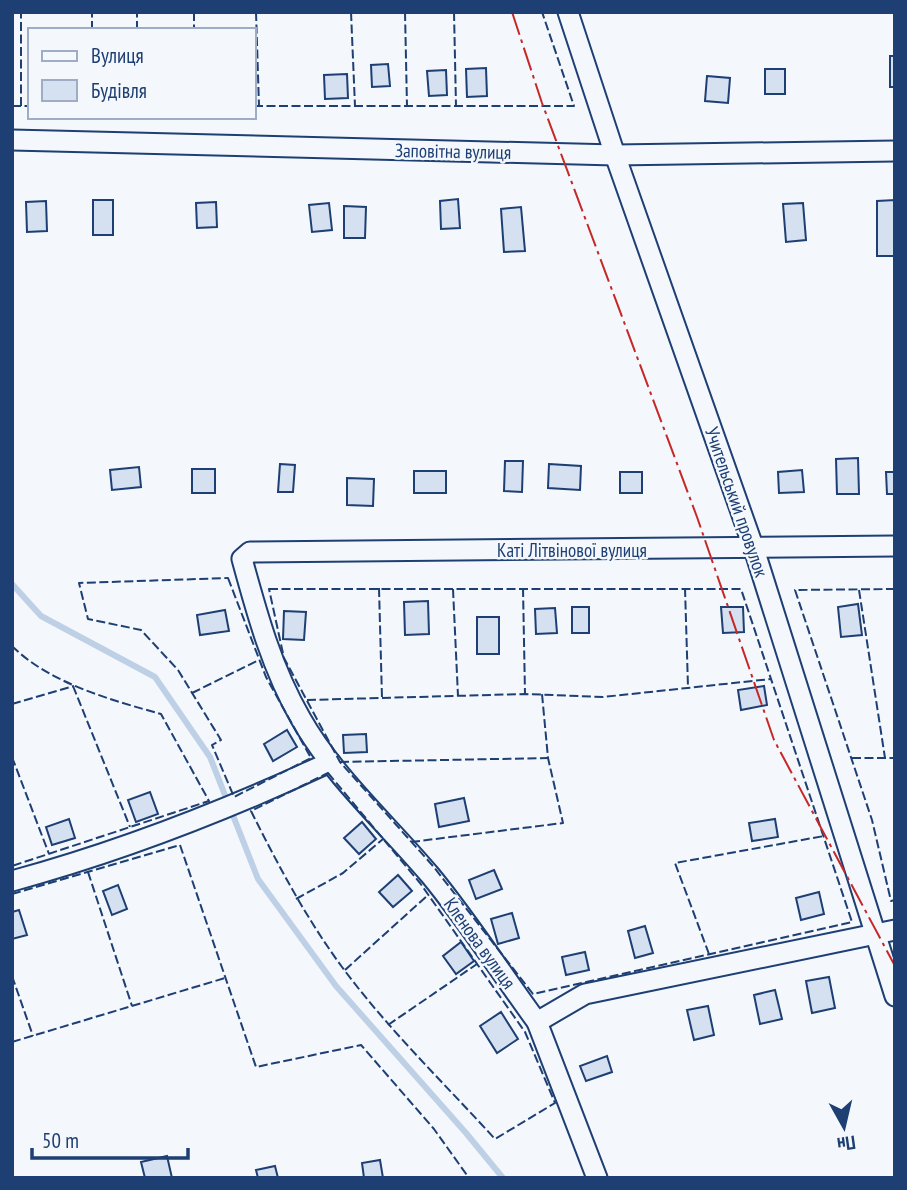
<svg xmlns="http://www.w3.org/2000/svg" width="907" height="1190" font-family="'PT Sans Narrow',sans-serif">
<rect width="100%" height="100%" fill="#f4f7fb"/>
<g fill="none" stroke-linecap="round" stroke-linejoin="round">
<path stroke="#bed0e5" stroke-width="6" d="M12 584 41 616 155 677 210 757 258 879 336 986 466 1133 503 1178"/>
</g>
<g fill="#d5e0f0" stroke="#1d3f73" stroke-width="2">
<rect x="890" y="56" width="5" height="31"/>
<path d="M388 64 390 86 372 87 371 65Z"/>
<path d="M486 68 487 96 467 97 466 69Z"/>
<rect x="765" y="69" width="20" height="25"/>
<path d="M446 70 447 95 429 96 427 71Z"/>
<path d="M347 74 348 98 325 99 324 75Z"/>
<path d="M707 76 730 78 728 103 705 101Z"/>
<path d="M458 199 460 228 441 229 440 201Z"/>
<rect x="93" y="200" width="20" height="35"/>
<path d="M895 200V256H877V201Z"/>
<path d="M46 201 47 231 27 232 26 202Z"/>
<path d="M216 202 217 227 197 228 196 203Z"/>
<path d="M329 203 332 230 312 232 309 205Z"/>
<path d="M803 203 806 240 786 242 783 204Z"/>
<path d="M344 206 366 207 365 238H344Z"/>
<path d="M521 207 525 251 504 252 501 209Z"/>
<path d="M858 458 859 494H837L836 459Z"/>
<path d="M505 461H523L522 492 504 491Z"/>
<path d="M280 464 295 465 293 492H278Z"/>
<path d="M549 464 581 466 580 490 548 488Z"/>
<path d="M139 467 141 487 112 490 110 470Z"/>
<rect x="192" y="469" width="23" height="24"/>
<path d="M802 470 804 492 779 493 778 472Z"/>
<rect x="414" y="471" width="32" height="22"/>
<rect x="620" y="472" width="22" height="21"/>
<path d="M886 472H895V494H887Z"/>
<path d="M347 478 374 479 373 506 347 505Z"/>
<path d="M428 601 429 634 405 635 404 602Z"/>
<path d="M858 604 862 635 841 637 838 607Z"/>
<rect x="572" y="607" width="17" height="26"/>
<path d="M721 607H743L744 632 723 633Z"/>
<path d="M555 608 557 633 536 634 535 609Z"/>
<path d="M225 610 229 631 200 635 197 615Z"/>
<path d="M284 611 306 612 304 640 283 639Z"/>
<rect x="477" y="617" width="22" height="37"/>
<path d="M764 686 767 705 741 710 738 690Z"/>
<path d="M287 730 297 747 273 761 264 744Z"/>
<path d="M366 734 367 752 344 753 343 735Z"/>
<path d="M150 792 158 814 136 822 128 800Z"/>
<path d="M464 798 469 821 439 827 435 804Z"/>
<path d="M69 819 75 838 52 845 46 827Z"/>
<path d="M775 819 778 837 752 841 749 823Z"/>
<path d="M362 822 376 839 359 854 344 838Z"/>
<path d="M494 870 502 889 476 899 469 880Z"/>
<path d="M398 875 412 891 393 907 379 892Z"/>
<path d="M118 885 127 909 112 915 103 891Z"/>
<path d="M819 892 824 914 801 920 796 898Z"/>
<path d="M19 910 27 935 12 939V912Z"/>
<path d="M512 913 519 938 498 944 491 919Z"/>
<path d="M645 926 653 953 635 958 628 931Z"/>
<path d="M461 942 474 961 456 974 443 956Z"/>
<path d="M585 952 589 970 566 975 562 957Z"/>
<path d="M829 977 835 1008 812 1013 806 981Z"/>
<path d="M775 990 782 1019 760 1024 754 995Z"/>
<path d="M708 1006 714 1035 694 1040 687 1010Z"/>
<path d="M501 1012 518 1039 497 1053 480 1026Z"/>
<path d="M607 1056 612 1072 586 1081 580 1066Z"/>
<path d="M167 1156 172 1178H145L141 1162Z"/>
<path d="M380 1160 383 1178H364L362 1163Z"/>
<path d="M275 1166 278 1178H258L256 1170Z"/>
</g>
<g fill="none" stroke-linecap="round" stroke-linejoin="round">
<defs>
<g id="minor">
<path d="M568 12 615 155 754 549 895 996"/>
<path d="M12 140 615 155 895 151"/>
<path d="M895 546 250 552 242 559C257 614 272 669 301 719 334 777 387 824 430 875 468 921 501 973 537 1022L585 994 895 930"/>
<path d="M12 881C122 851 227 810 330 762"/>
<path d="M537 1022 597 1178"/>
</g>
</defs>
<use href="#minor" stroke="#1d3f73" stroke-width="23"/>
<use href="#minor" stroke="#f4f7fb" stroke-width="19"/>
<g stroke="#1d3f73" stroke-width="2" stroke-dasharray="9 3.5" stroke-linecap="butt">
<path d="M194 12V30"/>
<path d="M256 12 259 106"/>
<path d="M351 12 355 106"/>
<path d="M405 12 407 106"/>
<path d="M454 12 456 106"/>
<path d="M92 30V12"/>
<path d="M137 30V12"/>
<path d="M12 106H30"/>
<path d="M21 106V12"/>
<path d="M254 106H574L542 12"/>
<path d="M228 578 266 677 311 758 234 797 212 745 221 740 178 670 141 630 88 619 79 583Z"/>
<path d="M379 588 382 698"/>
<path d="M523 588 525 694"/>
<path d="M685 588 688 687"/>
<path d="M269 589H741L852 922 533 994 433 866 340 762 284 658Z"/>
<path d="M453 589 458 696"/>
<path d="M895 589 795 590 872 820 891 901 895 900"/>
<path d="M859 590 885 758"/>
<path d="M12 646C49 683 111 700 161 714L209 801 12 866"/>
<path d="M73 686 130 827"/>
<path d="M192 693 259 660"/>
<path d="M307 700 525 694 603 697 771 679"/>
<path d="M12 704 74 686"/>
<path d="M12 757 49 854"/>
<path d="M852 758H895"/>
<path d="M340 762 548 758"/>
<path d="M328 773 420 883 525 1032 555 1103 495 1139C443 1082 388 1029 342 967 306 918 278 865 251 811Z"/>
<path d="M411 842 563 823 548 758 542 694"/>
<path d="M88 872 132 1006"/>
<path d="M12 894 180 845 256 1067 361 1045 434 1129 469 1178"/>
<path d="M296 899 343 873 383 839"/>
<path d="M709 954 675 863 824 836"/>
<path d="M345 970 428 895"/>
<path d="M12 976 33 1036"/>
<path d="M388 1025 477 964"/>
<path d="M12 1042 225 978"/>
</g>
<path stroke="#c62828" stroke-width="2" stroke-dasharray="24 5 3.5 5" stroke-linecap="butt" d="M512 12 542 103 697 517 774 740 895 966"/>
</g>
<g text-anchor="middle" stroke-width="5" stroke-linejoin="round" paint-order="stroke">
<g font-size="19" fill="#1d3f73" stroke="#f4f7fb">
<text transform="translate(453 151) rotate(1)" y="7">Заповітна вулиця</text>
<text transform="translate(737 502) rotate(71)" y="7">Учительський провулок</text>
<text x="572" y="557">Каті Літвінової вулиця</text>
<text transform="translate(480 943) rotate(54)" y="7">Кленова вулиця</text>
</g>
</g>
<rect width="907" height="1190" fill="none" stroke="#1d3f73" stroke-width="28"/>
<rect x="28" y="28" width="228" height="91" fill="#f4f7fb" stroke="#9eadc5" stroke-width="2"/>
<rect x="42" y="51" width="35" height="10" fill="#f4f7fb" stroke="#9eadc5" stroke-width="2"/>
<text x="91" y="63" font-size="21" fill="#1d3f73">Вулиця</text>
<rect x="42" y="80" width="35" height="21" fill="#d5e0f0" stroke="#9eadc5" stroke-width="2"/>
<text x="91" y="98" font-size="21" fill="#1d3f73">Будівля</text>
<g transform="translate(844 1127) rotate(172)" stroke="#f4f7fb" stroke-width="5" paint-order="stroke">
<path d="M0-5L12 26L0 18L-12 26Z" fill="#1d3f73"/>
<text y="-10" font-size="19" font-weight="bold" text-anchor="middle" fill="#1d3f73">Пн</text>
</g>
<path d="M32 1148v10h156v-10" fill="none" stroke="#1d3f73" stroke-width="3.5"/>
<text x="42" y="1148" font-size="21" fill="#1d3f73" stroke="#f4f7fb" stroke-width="5" paint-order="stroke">50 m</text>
</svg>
